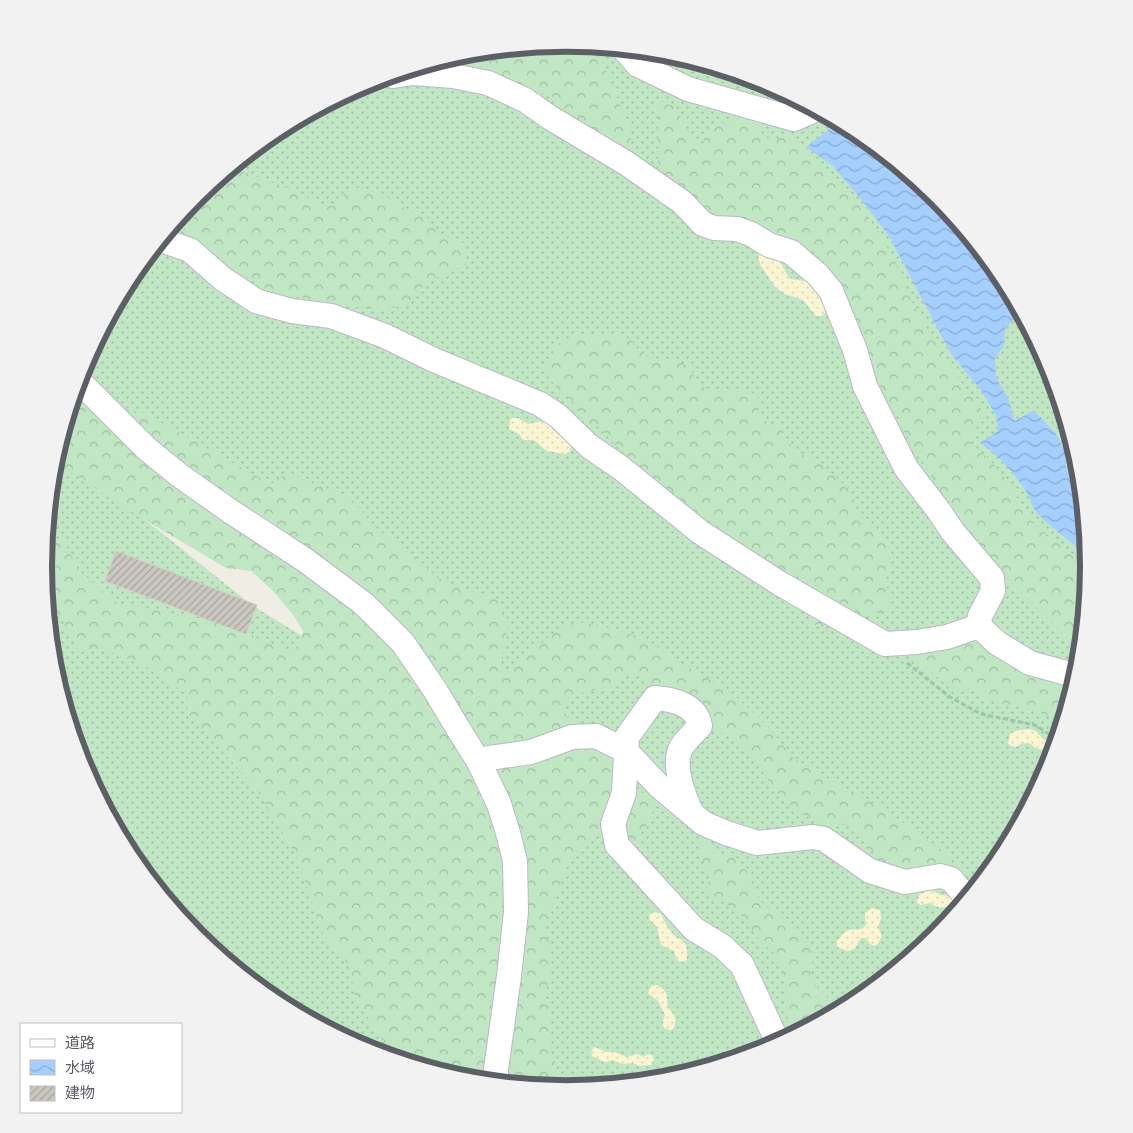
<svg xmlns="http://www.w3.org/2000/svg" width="1133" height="1133" font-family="Manrope,'Noto Sans JP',sans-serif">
<defs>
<pattern id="grass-dots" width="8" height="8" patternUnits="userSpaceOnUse" patternTransform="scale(1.25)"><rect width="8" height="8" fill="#c0e6c4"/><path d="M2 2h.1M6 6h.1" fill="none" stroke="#9fbea3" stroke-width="1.8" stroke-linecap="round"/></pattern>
<pattern id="forest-crowns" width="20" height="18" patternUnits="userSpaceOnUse" patternTransform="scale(1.25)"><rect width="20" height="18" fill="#c0e6c4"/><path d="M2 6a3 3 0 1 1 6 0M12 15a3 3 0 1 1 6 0" fill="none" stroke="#9fbea3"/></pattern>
<pattern id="sand-dots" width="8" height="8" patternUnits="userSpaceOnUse" patternTransform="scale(1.25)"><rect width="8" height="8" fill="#fbf5d3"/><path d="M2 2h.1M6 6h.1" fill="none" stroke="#dad4b8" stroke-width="1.8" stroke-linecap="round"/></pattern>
<pattern id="water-waves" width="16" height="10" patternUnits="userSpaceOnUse" patternTransform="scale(1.25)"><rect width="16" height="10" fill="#a4cfff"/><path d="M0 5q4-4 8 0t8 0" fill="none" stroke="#89abd2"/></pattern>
<pattern id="building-hatch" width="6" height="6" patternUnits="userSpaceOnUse" patternTransform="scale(1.25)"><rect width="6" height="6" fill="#cac7c1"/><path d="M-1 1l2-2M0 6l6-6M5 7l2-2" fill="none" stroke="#a7a5a0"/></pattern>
</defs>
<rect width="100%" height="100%" fill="#efede4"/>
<g fill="url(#grass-dots)">
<path d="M567 44 669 54 767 84 857 132 936 197 1001 276 1050 367 1079 465 1089 567 1079 669 1049 767 1001 857 936 936 857 1001 766 1050 668 1079 566 1089 503 1083 526 924 192 473 99 385 84 365 132 276 197 197 276 132 367 83 465 54Z"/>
<path d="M58 450 253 606 302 636 464 1079 366 1049 276 1001 197 936 132 857 83 766 54 668 44 566 54 464Z"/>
</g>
<g fill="url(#forest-crowns)">
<path d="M567 44 583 45 602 61 630 129 631 150 617 151 575 118 558 110 552 95 427 65 465 54Z"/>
<path d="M660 101 676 107 690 136 702 146 705 135 716 123 732 122 737 119 734 110 759 118 761 133 771 141 788 136C830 166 865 207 890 252 900 269 905 289 915 307 936 345 959 382 986 415L976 428 970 447 987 457 1002 474 1033 523 1071 554 1089 574 1081 652 1009 580 970 534 946 500 902 428 897 412 885 399 864 341 845 295 832 271 815 252 751 223 731 217 716 215 689 198 658 172V118L656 108Z"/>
<path d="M230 170 245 173 297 191 319 205 338 206 345 192 360 187 394 200 408 211 426 215C436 235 444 236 464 243L466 265 445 273 421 288 408 304 383 310 355 307 273 293 238 272 184 230 186 210 197 197Z"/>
<path d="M581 334 624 336 633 342 638 350 652 358 679 362 691 368C698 396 724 393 747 389L758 397 759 415 767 423 777 424 789 441 794 452C817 459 819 460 835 477 840 481 847 485 850 490 855 500 855 513 864 522 866 524 871 525 874 527 892 542 894 562 885 582L890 594 889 608C870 622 840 609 824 628L810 623C810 609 815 597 811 583L762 559 744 548 721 529 708 522 673 492 654 480 613 443 601 428 591 425 583 418 569 397 561 393 547 375V361L561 341Z"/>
<path d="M77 389 95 406 142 412 271 484 286 473 349 497 375 527 419 560 436 577 468 591 495 596 509 622 500 673 520 662 558 629 585 622 645 638 669 656 733 694 769 728 792 757 855 795 881 807 949 855 963 870 967 883 954 895 929 887 883 869 864 839 847 825 819 824 794 808 776 792 749 750 735 739 712 728 703 712 659 690 635 673 619 679 608 690H596L570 695 562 707 567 717 585 728 612 751 634 787 656 801 650 820 641 833 639 846 630 845 607 817 596 832 583 843 565 870 557 896 545 922 552 966 545 993 551 1021 550 1049 560 1077 571 1087H586L566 1089 464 1079 388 1056 387 1047 356 1000 349 965 322 932 297 857 256 788 188 714 187 694 139 662 104 650 79 652 61 618 48 607 44 566 46 540H63L79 571 117 603 232 624 264 642 296 653 303 631 294 616 273 591 251 571 226 568 115 502 86 481 54 463Z"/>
<path d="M970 640 1075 684 1061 729 1055 724 1050 716 1035 710 988 700 970 689 959 692 950 687 908 654Z"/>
<path d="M698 840 708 843 716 856H735L746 870 758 898 765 906 782 915 814 954C809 982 809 982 832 999L834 1014 790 1037 787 1010V989L782 969 773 952 762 943 735 908 709 895 707 886 710 876 703 861Z"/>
</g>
<g fill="url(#sand-dots)">
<path d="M765 251C781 257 781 266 790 279 796 280 804 280 810 283 819 287 828 303 826 313L821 316H816L803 300 785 294 775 287 761 266 758 258 760 253Z"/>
<path d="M513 418H518L528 424C545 420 544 420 556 432 561 437 566 438 571 445L570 451 565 454 547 451 534 440H523L519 434 509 429 510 420Z"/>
<path d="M1029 729 1036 731 1044 740 1050 739 1057 743 1053 754 1050 750 1037 749 1029 743 1020 744 1017 747 1011 746 1008 743 1010 734 1015 731Z"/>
<path d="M932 890 940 895 952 896 961 905 956 912 951 907H937L930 903 921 905 917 903C917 893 923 892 932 890Z"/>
<path d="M872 908 880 910 881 918 878 927 882 936 878 944 874 946 870 944 866 938H861L854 949 848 951 837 947V941C840 938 842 934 845 932 853 926 862 934 867 923L865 920V913Z"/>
<path d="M653 912 661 914C664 922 668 928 673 934 675 937 677 937 680 939 688 943 687 951 687 960 678 965 676 958 674 951L661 945 657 927 649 919V916Z"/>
<path d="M657 985C670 993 666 995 668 1008 675 1014 677 1018 674 1028L671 1030 665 1029C661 1024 663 1021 665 1015L658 1001 648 993 651 986Z"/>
<path d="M594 1047 598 1048 605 1052H614L627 1057 638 1054 643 1057 648 1054 652 1055 654 1060 651 1065 639 1066 633 1063 622 1064 613 1060 604 1062 592 1056 591 1052Z"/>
</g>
<path fill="url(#water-waves)" d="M839 122 857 132 936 197 1001 276 1019 309 1018 314 1005 329 1004 345 995 359 996 377 1008 399 1015 421 1034 410 1056 434 1065 451 1066 469 1082 494 1080 508 1084 511 1089 559C1073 542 1053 530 1037 513 1032 508 1031 499 1027 493 1013 472 1001 457 980 443L998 431 996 415 980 389 951 354 889 236 860 198 833 166 806 147Z"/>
<path fill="url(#building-hatch)" stroke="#d3d0c2" d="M116 551 257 605 246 634 105 581Z"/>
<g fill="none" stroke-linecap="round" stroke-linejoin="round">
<defs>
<g id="minor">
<path d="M624 49 638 65 688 89 794 119 815 110"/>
<path d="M393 76 413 73 453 76 488 83 525 100 549 117 626 163 682 202 703 224 714 228 737 229 751 234 769 245 791 252 818 275 831 291 855 350 865 386 906 468 939 511 953 532 992 578 993 591 980 616 979 626 997 643 1030 663 1077 676"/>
<path d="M161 240 190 250 223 279 256 301 292 311 331 316 385 336 434 360 540 404 558 416 589 446 621 468 700 532 779 583 885 644 917 642 947 637 979 626"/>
<path d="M79 381 147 449 179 475 230 511 305 560 364 604 403 643 435 690 459 730 479 762 499 804 508 833 515 861 516 912 509 976 496 1069V1082"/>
<path d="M479 762 489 758 531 752 572 737 596 736 626 751 659 786 703 823 726 833 757 843 813 837 824 839 870 871 905 882 940 876 951 879 967 898"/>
<path d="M691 812C684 796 673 767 680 750 684 741 693 734 700 726 697 705 673 699 655 698L627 737 624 793 613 824 617 845 694 929 722 946 742 965 778 1043"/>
</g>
</defs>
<use href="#minor" stroke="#b9bbc0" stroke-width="26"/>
<path stroke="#99c7ab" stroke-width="3" stroke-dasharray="5 2.5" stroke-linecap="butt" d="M907 663 950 697 981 714 1035 725 1058 740"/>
<use href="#minor" stroke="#fff" stroke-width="24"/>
</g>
<path d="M0 0H1133V1133H0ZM52 566a514 514 0 1 1 1028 0a514 514 0 1 1-1028 0Z" fill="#f2f2f3" fill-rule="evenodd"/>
<path fill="none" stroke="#5c5f65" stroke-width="6" d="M52 566a514 514 0 1 1 1028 0a514 514 0 1 1-1028 0Z"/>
<rect x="20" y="1023" width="162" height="90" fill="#ffffff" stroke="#bebfc1"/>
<rect x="30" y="1039" width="25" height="8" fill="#ffffff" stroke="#bebfc1"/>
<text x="65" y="1048" font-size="15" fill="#5c5f65">道路</text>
<rect x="30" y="1060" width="25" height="15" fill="url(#water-waves)" stroke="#bebfc1"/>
<text x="65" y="1073" font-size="15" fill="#5c5f65">水域</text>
<rect x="30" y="1086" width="25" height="15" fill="url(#building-hatch)" stroke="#bebfc1"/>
<text x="65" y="1098" font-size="15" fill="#5c5f65">建物</text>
</svg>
